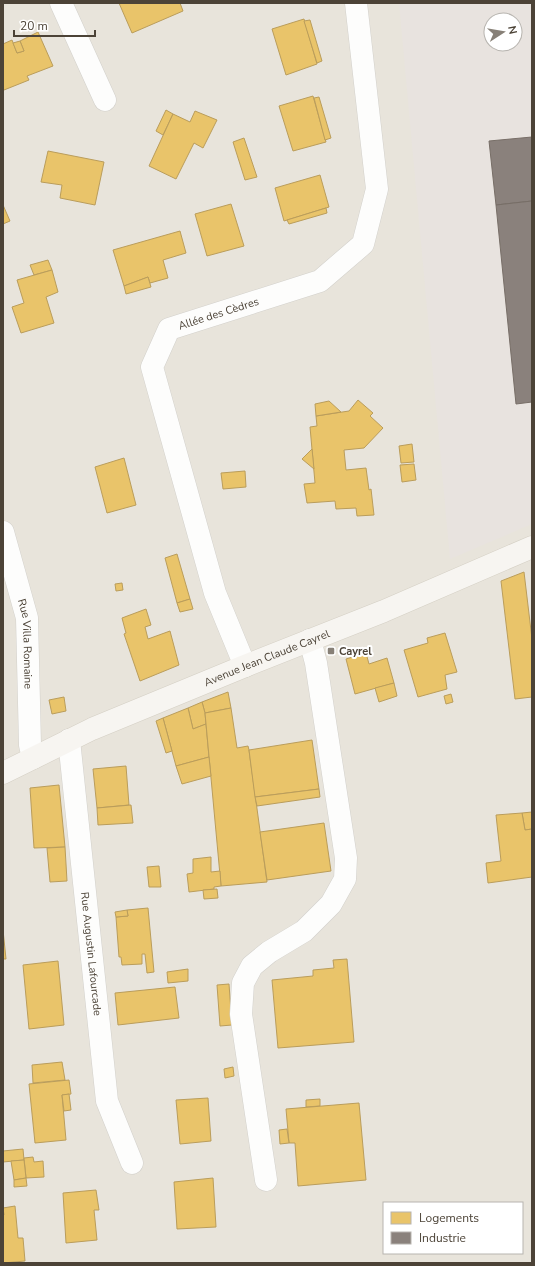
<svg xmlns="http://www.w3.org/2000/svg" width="535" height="1266" font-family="'Nunito Sans',sans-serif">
<rect width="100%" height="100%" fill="#f4f2ee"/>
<path fill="#e8e4db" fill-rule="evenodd" d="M3 3H532V1263H3ZM491 20H515V44H491ZM384 1203H522V1253H384Z"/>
<path fill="#e8e3df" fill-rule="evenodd" d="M399 3H532V524L450 559ZM491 20H515V44H491Z"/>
<g fill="#e9c46a" stroke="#ba9d5b">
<path d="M119 3H180L183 11 132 33Z"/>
<path d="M304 19 317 64 286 75 272 29Z"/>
<path d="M310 20 322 61 317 63 304 21Z"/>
<path d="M38 32 53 66 27 76 29 80 4 90 3 88V44L12 40 17 53 24 51 20 41Z"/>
<path d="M20 41 24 51 17 53 13 43Z"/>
<path d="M313 96 326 142 293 151 279 106Z"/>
<path d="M319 97 331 138 325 140 314 98Z"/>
<path d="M166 110 173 114 163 135 156 131Z"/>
<path d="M195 111 217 120 203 148 194 143 176 179 149 166 173 114 190 122Z"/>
<path d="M244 138 257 177 245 180 233 142Z"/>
<path d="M48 151 104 162 95 205 60 198 62 185 41 182Z"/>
<path d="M320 175 329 207 284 221 275 188Z"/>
<path d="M231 204 244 246 207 256 195 214Z"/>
<path d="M3 205 10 221 3 224Z"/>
<path d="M326 208 327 213 289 224 287 220Z"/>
<path d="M180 231 186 253 163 260 168 278 150 283 148 277 124 286 113 250Z"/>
<path d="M48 260 52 270 34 275 30 265Z"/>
<path d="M52 270 58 292 46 297 54 323 21 333 12 307 24 303 17 280Z"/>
<path d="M148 277 151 287 126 294 124 286Z"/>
<path d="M358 400 373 413 370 416 383 428 364 448 344 450 346 470 366 468 369 490 371 489 374 515 357 516 356 508 336 509 335 501 307 503 304 484 315 483 310 427 317 426 316 416 349 411Z"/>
<path d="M329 401 341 412 316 416 315 404Z"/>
<path d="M412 444 414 462 401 463 399 446Z"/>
<path d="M312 449 314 469 302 459Z"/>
<path d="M124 458 136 505 107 513 95 467Z"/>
<path d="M414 464 416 480 402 482 400 465Z"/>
<path d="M245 471 246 487 223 489 221 473Z"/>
<path d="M177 554 190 599 177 603 165 558Z"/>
<path d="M524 572 532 639V697L515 699 501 581Z"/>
<path d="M122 583 123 590 116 591 115 584Z"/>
<path d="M190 599 193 609 180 612 177 603Z"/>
<path d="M146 609 151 625 145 627 148 639 170 631 179 665 140 681 124 634 126 633 122 618Z"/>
<path d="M445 633 457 672 445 675 447 689 418 697 404 650 428 643 427 638Z"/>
<path d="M366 653 369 664 387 658 394 683 355 694 346 659Z"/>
<path d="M394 683 397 696 379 702 375 688Z"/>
<path d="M228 692 231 708 205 713 202 702Z"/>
<path d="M451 694 453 702 446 704 444 696Z"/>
<path d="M64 697 66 711 52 714 49 700Z"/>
<path d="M202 702 205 713 206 724 193 729 188 708Z"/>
<path d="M188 708 193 729 206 724 209 757 176 766 163 718Z"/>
<path d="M231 708 237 748 248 746 249 750 267 882 221 886 205 713Z"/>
<path d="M163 718 172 751 166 753 156 721Z"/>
<path d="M312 740 319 789 255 797 249 750Z"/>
<path d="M209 757 211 776 182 784 176 766Z"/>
<path d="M126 766 129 805 97 808 93 769Z"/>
<path d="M59 785 65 847 34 848 30 788Z"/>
<path d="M319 789 320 797 257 806 255 797Z"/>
<path d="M131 805 133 823 98 825 97 808Z"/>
<path d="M532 812V829L525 830 522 813Z"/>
<path d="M522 813 525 830 532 829V877L488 883 486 863 501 861 496 815Z"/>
<path d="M324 823 331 871 267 880 260 832Z"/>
<path d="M65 847 67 881 50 882 47 848Z"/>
<path d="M211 857V872L220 871 221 886 214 887V889L189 892 187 874 193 873V859Z"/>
<path d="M159 866 161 887H149L147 867Z"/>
<path d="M217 889 218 898 204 899 203 890Z"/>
<path d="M148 908 154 972 147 973 145 954H142V964L122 965 121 957H119L116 917 128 916 127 910Z"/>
<path d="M127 910 128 916 116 917 115 912Z"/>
<path d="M3 930 6 959H3Z"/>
<path d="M347 959 354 1042 278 1048 272 980 313 976V970L334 968 333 960Z"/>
<path d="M58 961 64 1025 29 1029 23 965Z"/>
<path d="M188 969V981L168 983 167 972Z"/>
<path d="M229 984 232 1025 220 1026 217 985Z"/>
<path d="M175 987 179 1018 118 1025 115 993Z"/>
<path d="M62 1062 65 1080 33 1083 32 1065Z"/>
<path d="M233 1067 234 1076 225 1078 224 1069Z"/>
<path d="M69 1080 71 1094 62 1095 66 1140 35 1143 29 1084Z"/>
<path d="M69 1094 71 1110 64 1111 62 1095Z"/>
<path d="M208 1098 211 1141 180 1144 176 1100Z"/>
<path d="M320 1099V1106L306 1107V1100Z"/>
<path d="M359 1103 366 1180 298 1186 295 1143H289L286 1109Z"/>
<path d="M287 1129 289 1143 280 1144 279 1130Z"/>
<path d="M23 1149 24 1160 3 1162V1151Z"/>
<path d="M33 1157 34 1162 43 1161 44 1177 26 1178 24 1158Z"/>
<path d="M24 1160 26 1178 14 1180 11 1161Z"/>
<path d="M26 1178 27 1186 14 1187V1180Z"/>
<path d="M213 1178 216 1227 177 1229 174 1182Z"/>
<path d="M96 1190 99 1210H94L97 1240 66 1243 63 1193Z"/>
<path d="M15 1206 18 1238H23L25 1261 3 1263V1215H4L3 1208Z"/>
</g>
<g fill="#8a817c" stroke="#776e67">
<path d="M532 137V201L496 205 489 141Z"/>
<path d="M532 201V402L516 404 496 205Z"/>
</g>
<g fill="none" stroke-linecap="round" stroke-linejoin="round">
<defs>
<g id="street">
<path d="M61 3 105 100"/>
<path id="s1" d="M3 532 27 618 30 745 33 758"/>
<path id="s2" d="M245 666 215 593 152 367 169 329 320 281 363 244 377 189 356 3"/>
<path id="s3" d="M69 740 107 1101 132 1163"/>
<path d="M266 1180 241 1014 243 983 252 966 269 952 304 931 331 904 345 879 346 858 316 663 310 640"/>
</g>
<g id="secondary">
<path id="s4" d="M3 773 92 729 245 666 384 611 532 547"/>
</g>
</defs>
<use href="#street" stroke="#d2d0cb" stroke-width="23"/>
<use href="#secondary" stroke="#d4cfc4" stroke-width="23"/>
<use href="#street" stroke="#fdfdfc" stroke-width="22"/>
<use href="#secondary" stroke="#f7f5f1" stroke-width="22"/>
</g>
<rect fill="#878077" stroke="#fff" stroke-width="1.5" x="327" y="647" width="8" height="8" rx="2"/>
<g text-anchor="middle" stroke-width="4" stroke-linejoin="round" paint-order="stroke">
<g font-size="11" fill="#4c4337" stroke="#fff">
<text dy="4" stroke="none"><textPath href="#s2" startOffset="407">Allée des Cèdres</textPath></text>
<text dy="4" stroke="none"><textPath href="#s1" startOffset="115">Rue Villa Romaine</textPath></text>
<text dy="4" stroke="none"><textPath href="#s4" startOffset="288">Avenue Jean Claude Cayrel</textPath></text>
<text dy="4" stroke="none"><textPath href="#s3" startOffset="215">Rue Augustin Lafourcade</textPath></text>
</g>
<g font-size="11" font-weight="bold" fill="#4c4337" stroke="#fff" text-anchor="start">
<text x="339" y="655">Cayrel</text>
</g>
</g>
<rect width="535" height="1266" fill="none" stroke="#4c4337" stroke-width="8"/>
<rect x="383" y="1202" width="140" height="52" fill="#ffffff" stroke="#b7b4af"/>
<rect x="391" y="1212" width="20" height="12" fill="#e9c46a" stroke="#b7b4af"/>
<text x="419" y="1222" font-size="12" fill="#4c4337">Logements</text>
<rect x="391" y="1232" width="20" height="12" fill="#8a817c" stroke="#b7b4af"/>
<text x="419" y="1242" font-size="12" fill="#4c4337">Industrie</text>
<g transform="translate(503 32) rotate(78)"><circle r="19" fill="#ffffff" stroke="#b7b4af"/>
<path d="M0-3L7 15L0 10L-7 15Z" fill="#878077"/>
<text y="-6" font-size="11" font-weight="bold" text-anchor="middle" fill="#4c4337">N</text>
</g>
<path d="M14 30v6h81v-6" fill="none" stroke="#4c4337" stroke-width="2"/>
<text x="20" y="30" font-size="12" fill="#4c4337" stroke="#ffffff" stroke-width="3" paint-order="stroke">20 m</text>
</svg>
